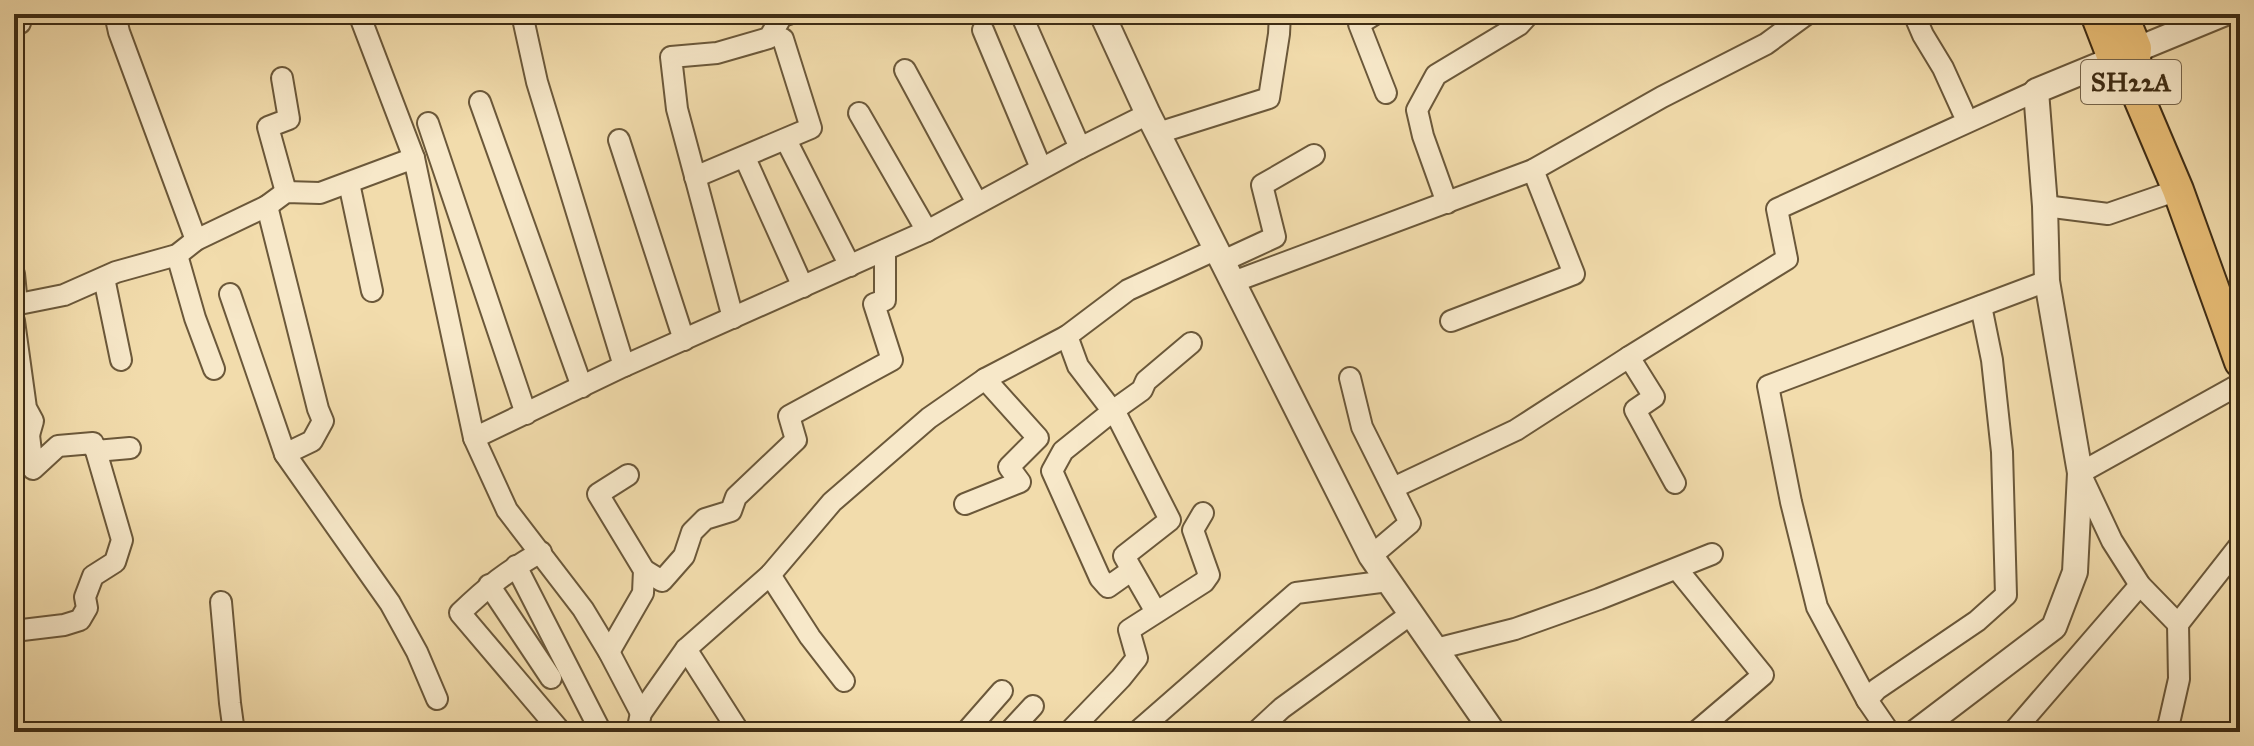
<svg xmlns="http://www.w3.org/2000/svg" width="2254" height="746" font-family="'IM FELL Great Primer',serif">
<rect width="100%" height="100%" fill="#f2dcac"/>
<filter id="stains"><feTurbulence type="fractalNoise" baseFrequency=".0025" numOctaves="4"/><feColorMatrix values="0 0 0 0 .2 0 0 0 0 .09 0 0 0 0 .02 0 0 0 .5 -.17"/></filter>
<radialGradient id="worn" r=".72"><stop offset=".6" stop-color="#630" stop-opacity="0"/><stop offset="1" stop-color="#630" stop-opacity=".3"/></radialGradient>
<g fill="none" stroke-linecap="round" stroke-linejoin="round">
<defs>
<g id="minor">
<path d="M18 14 20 23"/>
<path d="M115 14 119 32 196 240"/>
<path d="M359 14 414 158"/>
<path d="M522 14 537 82 624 366"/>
<path d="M1021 14 1080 148"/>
<path d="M1375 14 1359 24 1386 93"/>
<path d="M1914 14 1923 35 1943 68 1963 112"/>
<path d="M983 30 1041 168"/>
<path d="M905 70 977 203"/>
<path d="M282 78 289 119 268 127 286 192"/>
<path d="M480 102 582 387"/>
<path d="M859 113 927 231"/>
<path d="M428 123 526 414"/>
<path d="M1158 133 1269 98 1279 34 1280 14"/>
<path d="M619 140 684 340"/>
<path d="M786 140 850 266"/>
<path d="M745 158 803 287"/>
<path d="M695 177 811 128 783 39"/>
<path d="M349 183 372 291"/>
<path d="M1447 203 1423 136 1417 110 1436 75 1519 25 1529 14"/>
<path d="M267 206 318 409 323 421 312 441 285 454"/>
<path d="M2045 206 2108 214 2178 190"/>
<path d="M177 255 195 318 214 369"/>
<path d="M1223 261 1275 237 1262 185 1314 155"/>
<path d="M14 274 17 305"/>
<path d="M104 278 121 360"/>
<path d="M1233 282 1533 170 1662 97 1766 44 1807 14"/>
<path d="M230 294 285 454 390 603 417 652 437 699"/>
<path d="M14 305 64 295 116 272 177 255 196 240 267 206 286 192 320 193 414 158 474 438 624 366 927 231 1080 148 1148 114"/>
<path d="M733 318 677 109 671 57 717 53 769 38 782 16 789 14"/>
<path d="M14 321 26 408 33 421 29 435"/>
<path d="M1451 321 1574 274 1533 170"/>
<path d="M1067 336 1078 366 1111 409 1114 410 1142 390 1146 381 1191 343"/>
<path d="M1350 378 1362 427 1410 523 1371 556"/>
<path d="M14 436 29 435 33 469 58 446 93 443 96 451 130 448"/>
<path d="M474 438 507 510 583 609 609 652 641 713"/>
<path d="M1675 483 1635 410 1654 397 1629 357 1787 259 1777 209 2036 91"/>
<path d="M1393 488 1516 430 1629 357"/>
<path d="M965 504 1020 482 1009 467 1038 438 985 379"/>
<path d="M541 552C507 571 488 586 460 613L561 732"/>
<path d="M516 566 601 732"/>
<path d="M1677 569 1763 675 1696 732"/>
<path d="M644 570 662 581 684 556 692 532 705 519 731 511 736 497 796 440 789 416 892 360 874 304 885 300V250"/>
<path d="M1132 570 1108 587 1100 578 1052 471 1063 451 1114 410 1170 520 1124 556 1156 612"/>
<path d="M770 575 810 637 844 681"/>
<path d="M489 585 551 678"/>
<path d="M221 602 230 703 233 725 237 732"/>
<path d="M2178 624 2140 585 2112 541 2080 473 2240 384"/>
<path d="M14 631 64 625 80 620 87 608 85 597 93 576 115 562 122 540 96 451"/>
<path d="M686 649 739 732"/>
<path d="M1436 649 1515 629 1599 599 1712 554"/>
<path d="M609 652 643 593 644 570 598 494 628 475"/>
<path d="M1867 700 1817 607 1791 502 1768 386 2047 281"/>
<path d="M637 732 641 713 686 649 770 575 832 502 929 418 985 379 1067 336 1128 290 1217 249"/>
<path d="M966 732 1002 691"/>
<path d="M1009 732 1033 706"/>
<path d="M1069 732 1121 678 1137 658 1129 630 1204 582 1209 575 1193 530 1203 513"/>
<path d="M1137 732 1296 593 1388 581"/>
<path d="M1256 732 1282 708 1411 614"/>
<path d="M1889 732 1867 700 1877 689 1977 621 2006 595 2002 452 1992 360 1981 306"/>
<path d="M2013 732 2140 585"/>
<path d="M2165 732 2169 723 2179 679 2178 624 2240 545"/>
</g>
<g id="tertiary">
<path d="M1102 14 1148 114 1371 556 1493 732"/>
<path d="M1916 732 2054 627 2075 572 2080 473 2047 281 2045 206 2036 91 2223 14"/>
</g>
<g id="primary">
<path d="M2096 14 2113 58 2133 84 2136 48 2122 14"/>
<path d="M2133 84 2178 190 2240 362"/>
</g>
</defs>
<use href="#minor" stroke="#6b583a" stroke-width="24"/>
<use href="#tertiary" stroke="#6b583a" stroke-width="28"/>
<use href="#primary" stroke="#3e2c14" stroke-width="34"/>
<use href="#minor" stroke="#f7e8c9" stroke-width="20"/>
<use href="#tertiary" stroke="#f7e8c9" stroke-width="24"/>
<use href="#primary" stroke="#e9be76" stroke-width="30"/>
</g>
<g text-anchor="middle" stroke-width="6" stroke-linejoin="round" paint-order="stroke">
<rect fill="#f7e8c9" stroke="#76644a" stroke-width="2" x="2081" y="60" width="100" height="44" rx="6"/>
<g font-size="26" font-weight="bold" fill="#3e2c14">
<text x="2131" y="91">SH22A</text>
</g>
</g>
<rect width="2254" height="746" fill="none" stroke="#f2dcac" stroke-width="48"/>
<rect x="16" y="16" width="2222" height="714" fill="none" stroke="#3e2c14" stroke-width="4"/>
<rect x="24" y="24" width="2206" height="698" fill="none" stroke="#3e2c14" stroke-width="2"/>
<rect width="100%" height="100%" filter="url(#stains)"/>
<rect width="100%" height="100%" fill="url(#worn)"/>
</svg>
